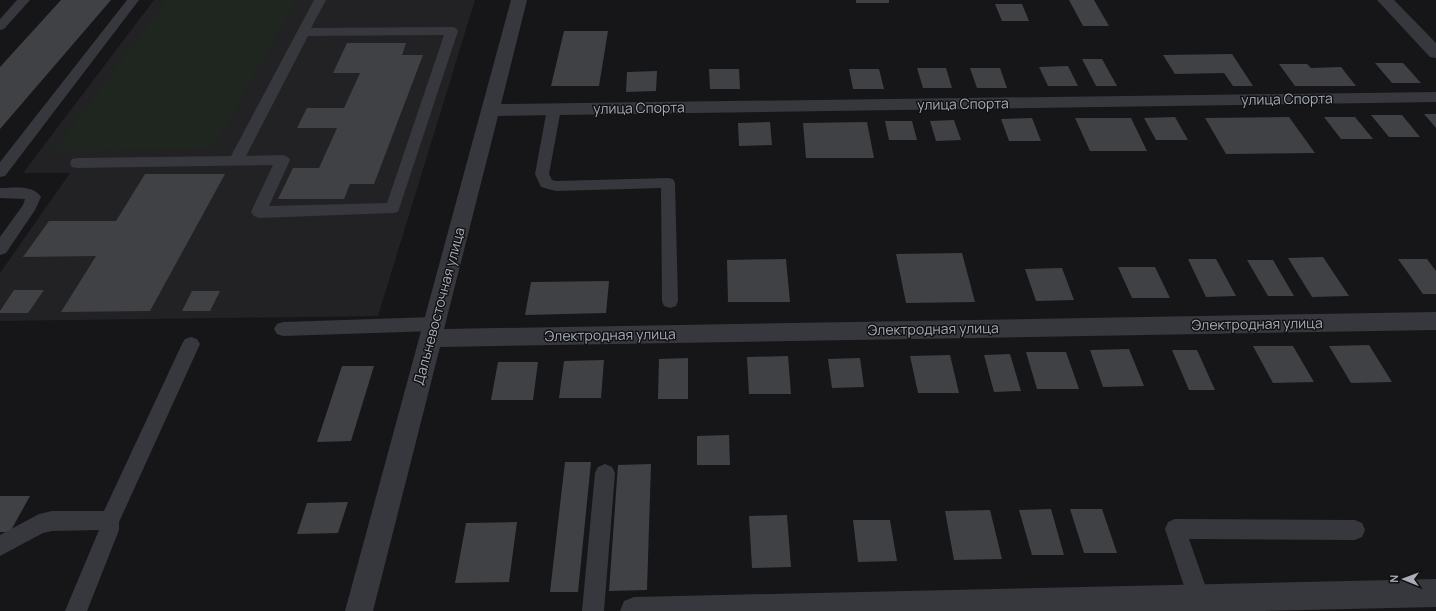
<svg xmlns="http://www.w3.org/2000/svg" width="1436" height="611" font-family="Manrope,sans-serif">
<rect width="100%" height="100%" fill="#161618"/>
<path fill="#222225" d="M154 0H475L378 316 0 321V273L70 173H23Z"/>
<path fill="#1e261f" d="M167 0H297L213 149 54 151Z"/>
<g fill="#404145">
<path d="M61 0H111L0 129V67Z"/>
<rect x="856" y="0" width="33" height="3"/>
<path d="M1069 0H1094L1109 26H1083Z"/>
<path d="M995 4H1022L1029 21H1002Z"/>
<path d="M564 31H608L599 86H551Z"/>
<path d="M347 43H406L402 55H423L374 184H350L344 199H278L293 168H319L337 128H297L307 108H344L360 73H333Z"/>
<path d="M1232 54 1253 86H1233L1224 73 1175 74 1163 55Z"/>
<path d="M1082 59H1102L1117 86H1096Z"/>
<path d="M1375 63H1403L1421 83H1392Z"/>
<path d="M1279 64H1307L1311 68 1341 67 1356 86H1295Z"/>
<path d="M1068 66 1078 86H1048L1039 67Z"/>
<path d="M917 68H946L952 88H923Z"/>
<path d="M970 68H1000L1007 88H977Z"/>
<path d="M709 69H739L740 89H710Z"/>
<path d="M849 69H879L884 89H853Z"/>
<path d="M657 71 656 91 626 92 627 72Z"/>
<path d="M1424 114H1436V128Z"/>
<path d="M1371 115H1402L1420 137H1389Z"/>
<path d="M1175 117 1188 140H1156L1144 118Z"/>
<path d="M1289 117 1315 153 1226 154 1205 118Z"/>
<path d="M1324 117H1355L1373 139H1341Z"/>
<path d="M1032 118 1041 141H1009L1001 119Z"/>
<path d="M1075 118H1131L1147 151H1090Z"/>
<path d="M954 120 961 140 936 141 930 121Z"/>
<path d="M885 121H912L917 140H889Z"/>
<path d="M770 122 772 145 739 146 738 123Z"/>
<path d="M867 122 874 158H806L803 123Z"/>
<path d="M145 174H225L150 311 61 312 96 256 23 257 49 221H116Z"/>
<path d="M962 253 975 302 906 303 896 254Z"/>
<path d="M1323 257 1349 296 1312 297 1288 258Z"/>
<path d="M786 259 790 302H728L727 260Z"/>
<path d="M1188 259H1216L1236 296 1206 297Z"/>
<path d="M1398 259H1427L1436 271V294H1423Z"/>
<path d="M1247 260H1273L1294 296H1268Z"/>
<path d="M1118 267H1155L1170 298H1132Z"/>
<path d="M1062 268 1074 300 1036 301 1025 269Z"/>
<path d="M609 281 606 313 525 315 531 282Z"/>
<path d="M14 290H44L28 313H0V311Z"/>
<path d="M192 291H220L210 311H182Z"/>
<path d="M1369 345 1392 382 1351 383 1329 346Z"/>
<path d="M1253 346H1293L1314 382 1273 383Z"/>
<path d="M1129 349 1144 386 1103 387 1090 350Z"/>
<path d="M1172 350H1197L1215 390H1189Z"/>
<path d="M1026 352H1066L1079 389H1037Z"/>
<path d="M1010 354 1021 391 994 392 984 355Z"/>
<path d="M950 355 959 393H918L910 356Z"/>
<path d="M788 356 791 394H749L747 357Z"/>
<path d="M688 358V399H658L659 359Z"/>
<path d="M860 358 864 387 832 388 828 359Z"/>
<path d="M604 360 601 398H559L564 361Z"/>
<path d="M498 362H538L533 400H491Z"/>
<path d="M342 366H374L351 441 317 442Z"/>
<path d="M729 435 730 465H697V436Z"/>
<path d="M565 462H591L578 592H550Z"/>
<path d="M651 464 647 590 609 591 618 465Z"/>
<path d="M0 496H30L10 532H0Z"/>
<path d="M348 502 338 533 297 534 307 503Z"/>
<path d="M1051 509 1064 555H1032L1019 510Z"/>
<path d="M1070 509H1102L1117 553H1084Z"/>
<path d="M990 510 1002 559 954 560 945 511Z"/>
<path d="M787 515 791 567 752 568 749 516Z"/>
<path d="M853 520H890L897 561 858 562Z"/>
<path d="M517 522 509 582 455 583 466 523Z"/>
</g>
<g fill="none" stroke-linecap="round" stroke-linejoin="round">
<g fill="#37383d" fill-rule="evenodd">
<path d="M17 0H30L4 29 0 30V19Z"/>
<path d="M127 0H139L5 176 0 177V162Z"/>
<path d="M314 0H326L311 28 452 27 456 28 458 31 398 212 393 213 259 218 254 216 251 212 273 165 77 168 72 167 70 163 72 159 77 158 231 156ZM444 35 387 203 269 206 290 160 288 157 283 155 246 156 308 36Z"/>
<path d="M554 105 559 106 561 109 549 174 552 180 556 181 668 178 673 179 675 183 678 301 676 306 670 308 664 306 662 301 661 188 556 191 541 187 535 174 547 109 549 106Z"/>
<path d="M0 188C13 188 33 184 41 197L35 210 6 253 0 255V237L23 205 25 199 0 198Z"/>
<path d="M434 317 440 319 443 324 440 329 434 331 283 336 277 334 274 329 277 324 283 322Z"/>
<path d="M191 337 197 339 200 344 119 522V530L87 611H65L99 530 52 531 43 533 0 556V535L39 514 52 511H104L182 344 185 339Z"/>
<path d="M605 464 612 467 615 473 604 611H582L595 473 598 467Z"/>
<path d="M1175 519 1355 520 1362 523 1365 530 1362 537 1355 540 1189 539 1210 599 1207 607 1199 610 1191 607 1165 529 1168 522Z"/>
</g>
<g fill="#37383d" fill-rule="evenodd">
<path d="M511 0H527L501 104 1436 92V102L498 116 444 329 1436 312V330L440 347 373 611H345Z"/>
<path d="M1377 0H1394L1436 43V58L1430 57Z"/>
<path d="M1436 579V607L1264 611H620L624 601 634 597Z"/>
</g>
</g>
<g text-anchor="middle" stroke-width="3" stroke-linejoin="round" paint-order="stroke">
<g font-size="14" fill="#a8adb8" stroke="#111113">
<text transform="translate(1287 99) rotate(-1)" y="5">улица Спорта</text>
<text transform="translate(963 104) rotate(-1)" y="5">улица Спорта</text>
<text transform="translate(639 108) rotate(-1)" y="5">улица Спорта</text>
<text transform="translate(439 306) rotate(-75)" y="5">Дальневосточная улица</text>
<text transform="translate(1257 324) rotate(-1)" y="5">Электродная улица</text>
<text transform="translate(933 329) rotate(-1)" y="5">Электродная улица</text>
<text transform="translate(610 335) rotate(-1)" y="5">Электродная улица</text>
</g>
</g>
<g transform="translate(1404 579) rotate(271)" stroke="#111113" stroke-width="3" paint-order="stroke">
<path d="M0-3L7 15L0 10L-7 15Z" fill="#a8adb8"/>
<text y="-6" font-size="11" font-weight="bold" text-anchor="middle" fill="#a8adb8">N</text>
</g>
</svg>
